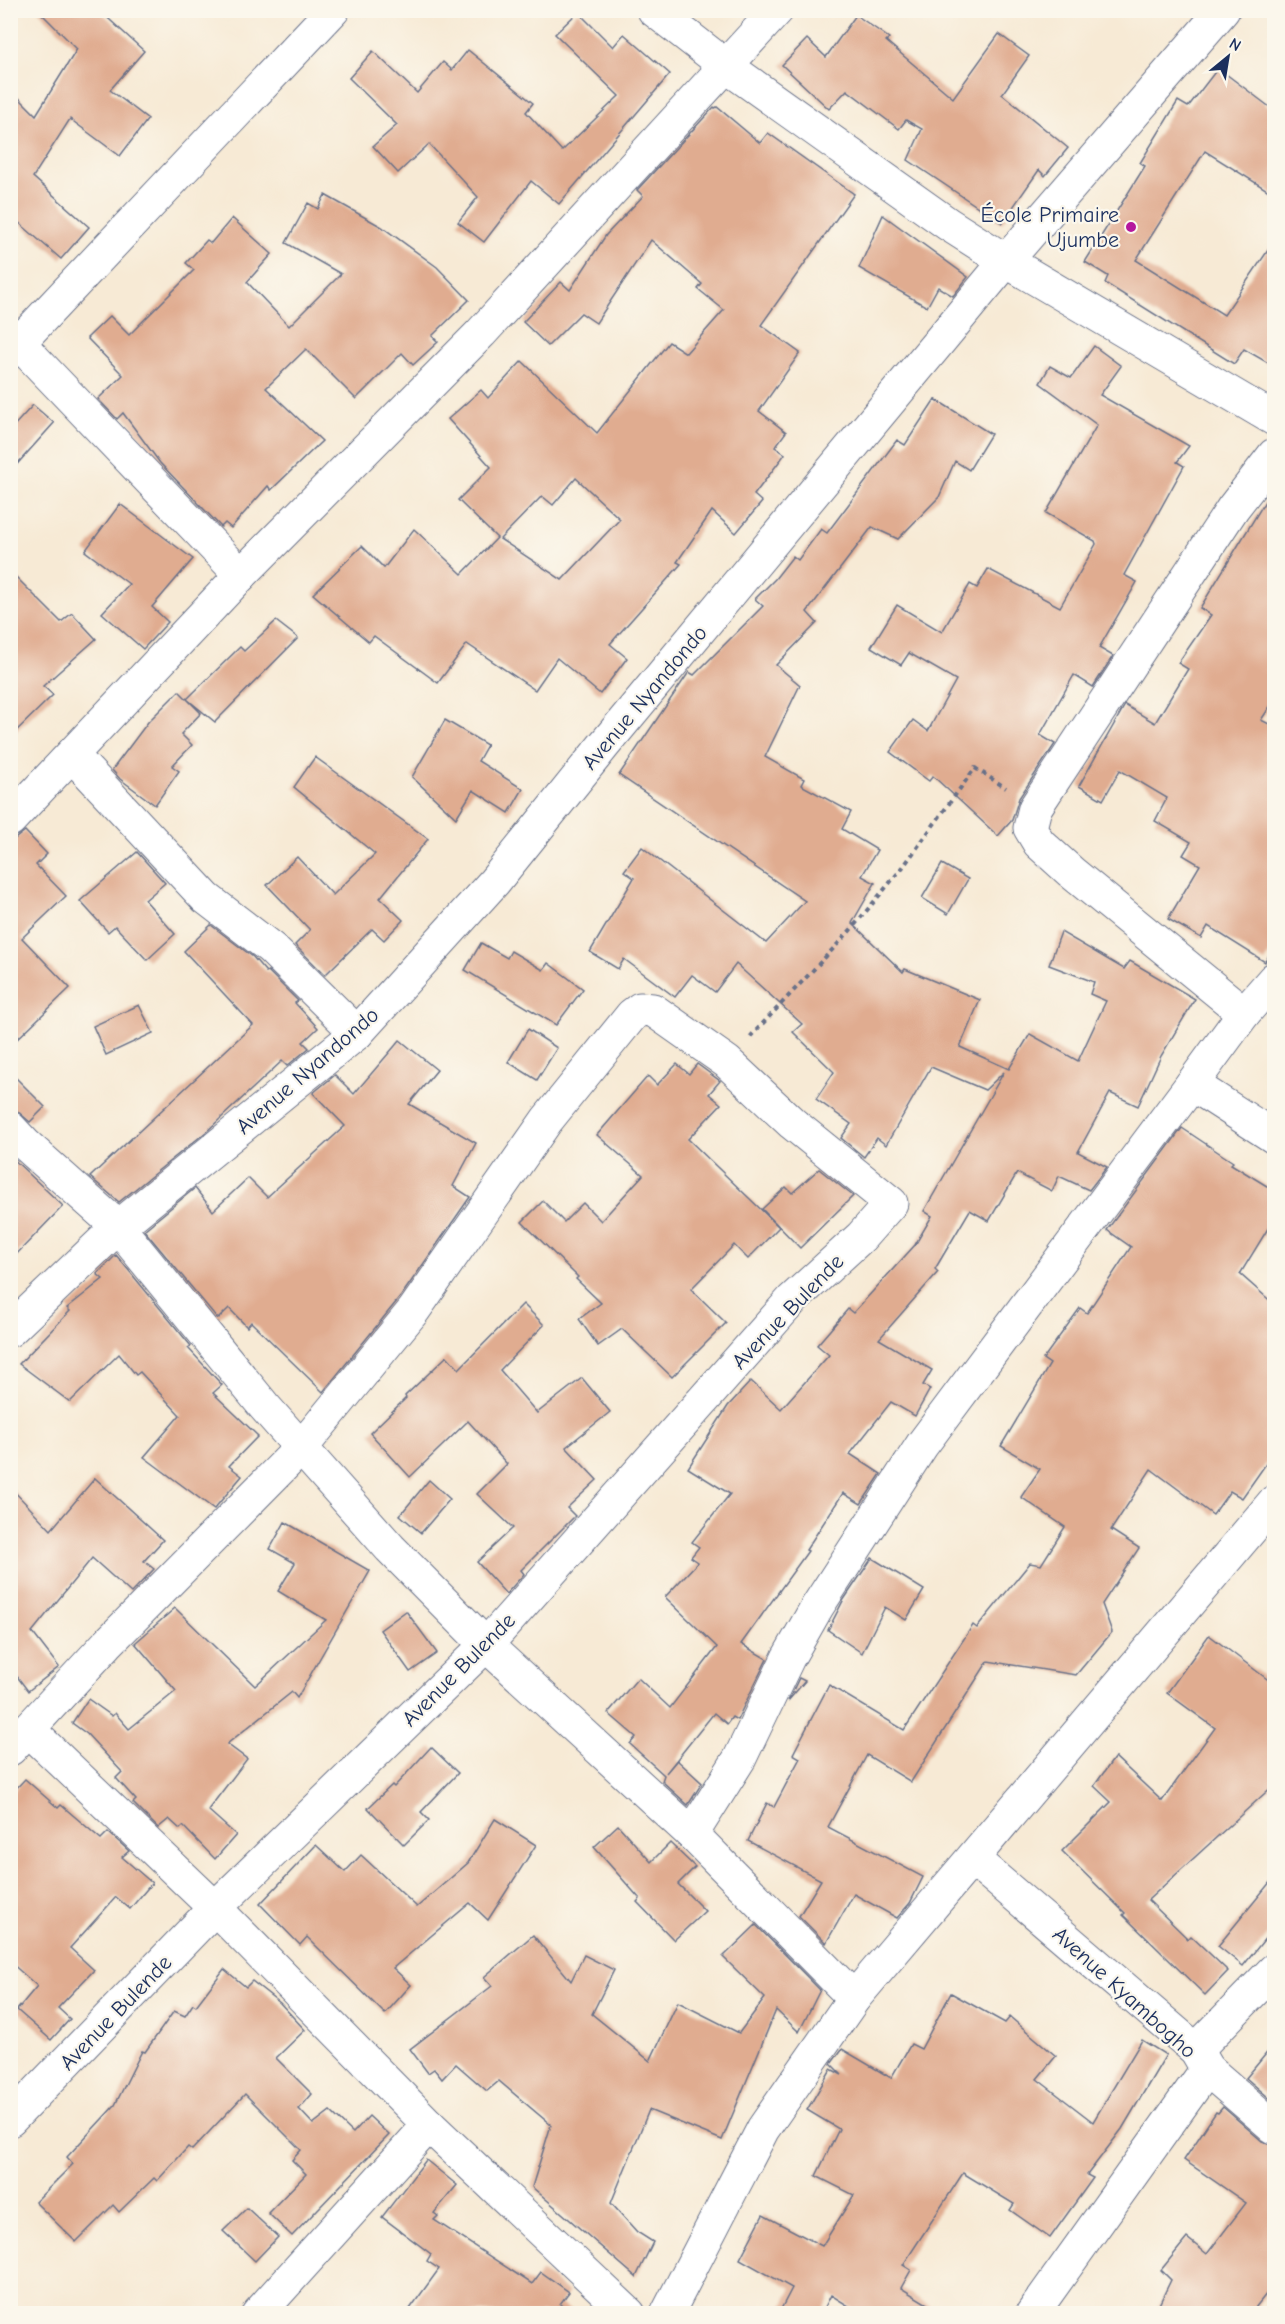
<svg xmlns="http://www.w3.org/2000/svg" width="1285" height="2324" font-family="'Comic Neue',sans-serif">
<rect width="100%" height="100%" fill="#fbf7ec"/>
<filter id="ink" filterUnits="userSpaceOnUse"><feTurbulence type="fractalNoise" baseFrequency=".0167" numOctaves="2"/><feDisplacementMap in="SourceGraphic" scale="12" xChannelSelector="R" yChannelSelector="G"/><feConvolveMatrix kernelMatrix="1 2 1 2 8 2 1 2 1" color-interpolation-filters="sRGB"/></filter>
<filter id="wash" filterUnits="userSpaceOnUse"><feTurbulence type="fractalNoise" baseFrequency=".008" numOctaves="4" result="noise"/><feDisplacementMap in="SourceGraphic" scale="24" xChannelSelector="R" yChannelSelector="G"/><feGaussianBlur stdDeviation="1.35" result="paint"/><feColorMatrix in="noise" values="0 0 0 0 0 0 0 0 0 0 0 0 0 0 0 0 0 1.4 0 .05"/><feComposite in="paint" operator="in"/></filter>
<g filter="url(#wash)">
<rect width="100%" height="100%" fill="#f7ead5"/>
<g id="blocks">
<g fill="#e0ac90" fill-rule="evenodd">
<path d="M38 10H99L144 51 110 90 148 119 120 156 70 119 33 177 89 227 61 259 10 215V89L36 115 77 49Z"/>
<path d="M578 12 613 47 624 34 670 74 559 204 531 181 484 242 458 222 478 197 429 144 398 173 373 146 397 125 349 78 373 51 417 93 443 62 452 70 468 50 533 103 526 112 562 151 619 96 555 34Z"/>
<path d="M856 15 889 38 886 41 953 98 999 34 1029 56 1002 94 1068 148 1045 176 1039 170 1002 223 908 160 922 129 906 120 899 129 847 90 829 109 782 65 807 39 826 57Z"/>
<path d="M1218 68 1275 111V195L1205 151 1136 260 1224 315 1275 240V367L1244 349 1234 364 1105 283 1108 276 1085 262 1145 166 1140 163 1178 101 1188 107Z"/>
<path d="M714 107 715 108 717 107 760 143 768 133 854 194 761 325 800 353 759 411 786 432 775 447 785 454 754 495 762 502 736 533 712 511 677 562 681 564 610 644 627 658 600 694 557 658 535 690 467 644 438 683 374 636 369 642 313 594 362 546 384 568 414 529 462 574 497 538 458 500 491 467 448 419 481 390 488 398 522 361 597 433 669 342 686 353 724 310 698 289 702 284 651 240 596 323 581 313 548 346 523 322 561 282 570 290 606 235 643 196 637 190ZM576 478 620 519 562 580 500 539 542 496 553 505Z"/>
<path d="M325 195 382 227 437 267 469 300 432 336 438 342 413 365 402 353 356 399 306 349 266 388 322 441 271 490 268 486 231 528 225 523 221 527 160 463 123 413 117 419 98 399 123 375 87 338 110 316 129 335 194 270 186 263 207 240 211 243 232 218 272 254 247 282 289 326 341 274 286 243 308 203 318 209Z"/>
<path d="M883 215 968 277 953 296 938 287 927 307 859 268Z"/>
<path d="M1094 346 1121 366 1100 395 1189 446 1177 462 1184 466 1124 575 1137 582 1099 648 1113 656 1093 687 1074 675 1040 735 1055 744 1019 798 1012 820 998 836 933 776 929 781 890 752 913 720 928 731 956 680 909 653 901 665 871 647 897 605 942 632 970 584 977 588 988 569 1060 607 1096 544 1095 541 1046 513 1097 425 1040 383 1050 366 1071 378Z"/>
<path d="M935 399 991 434 969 470 955 461 939 497 898 539 872 527 807 612 817 623 776 665 800 685 765 757 804 779 801 785 851 812 842 829 877 850 862 876 875 883 852 923 903 972 905 969 980 1000 960 1047 1009 1069 1030 1034 1078 1061 1106 1001 1090 994 1094 982 1049 965 1061 932 1124 969 1130 961 1195 999 1161 1056 1138 1106 1110 1093 1078 1152 1107 1167 1089 1190 1059 1176 1052 1191 1017 1173 989 1221 970 1210 935 1269 938 1272 879 1339 932 1370 923 1385 930 1389 915 1416 891 1402 850 1454 881 1474 861 1504 843 1493 806 1550 808 1551 741 1644 767 1659 737 1720 732 1717 727 1724 714 1713 666 1773 677 1760 702 1783 688 1805 662 1781 664 1775 630 1744 636 1737 608 1713 638 1678 670 1708 717 1647 665 1597 698 1562 691 1557 699 1547 692 1542 730 1494 688 1468 728 1406 751 1381 781 1409 829 1355 817 1345 848 1309 853 1313 915 1245 932 1216 924 1211 1004 1072 985 1090 931 1067 886 1145 877 1138 864 1157 841 1138 851 1124 816 1099 834 1072 793 1032 802 1024 736 964 715 992 692 975 675 997 624 959 618 969 590 952 634 878 624 871 642 847 766 943 805 901 619 775 689 672 694 675 763 606 755 599 775 579 793 556 798 560 821 529 827 533 897 440 905 445Z"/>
<path d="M33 405 54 423 10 472V430Z"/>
<path d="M1275 485V699L1261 720 1275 727V945L1265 962 1208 926 1201 938 1168 919 1200 865 1183 855 1191 842 1155 821 1167 798 1120 770 1103 800 1079 786 1125 705 1155 723 1188 669 1178 663 1211 615 1200 608Z"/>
<path d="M120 504 193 559 152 607 168 622 143 649 102 613 129 584 85 551Z"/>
<path d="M10 571 61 622 72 613 96 639 43 686 53 695 10 737Z"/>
<path d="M276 621 298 638 215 722 187 699 201 713 181 734 192 745 172 766 179 771 155 805 120 779 112 770 148 722 179 691 187 699 240 647 244 651Z"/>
<path d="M445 720 487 745 478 761 523 789 509 813 473 790 456 818 412 777Z"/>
<path d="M315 757 428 839 380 898 403 920 384 940 372 929 325 975 295 945 310 930 267 885 297 857 333 895 375 854 294 787Z"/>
<path d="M25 831 47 854 36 865 66 896 22 938 70 988 10 1046V838H16Z"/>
<path d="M137 852 165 883 145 900 175 934 147 960 115 926 108 932 80 901Z"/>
<path d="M942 864 968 879 948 914 922 898Z"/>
<path d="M211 925 253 957 266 972 268 971 298 1001 295 1003 318 1028 303 1042 309 1048 287 1066 282 1061 206 1132 119 1202 90 1177 253 1025 184 951Z"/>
<path d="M481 943 507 958 511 951 543 970 548 963 583 989 556 1025 465 970Z"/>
<path d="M139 1005 153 1033 106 1055 93 1026Z"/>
<path d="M528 1029 557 1048 537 1080 508 1062Z"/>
<path d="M400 1040 437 1070 409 1104 476 1143 453 1186 470 1197 401 1296 323 1392 251 1322 247 1327 229 1308 218 1319 144 1230 195 1188 213 1211 248 1178 267 1197 345 1126 313 1093 335 1075 354 1094Z"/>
<path d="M677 1064 689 1074 697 1064 720 1081 709 1094 721 1104 688 1139 779 1227 748 1259 734 1245 691 1289 726 1323 672 1377 622 1329 598 1346 579 1319 601 1303 576 1279 578 1277 522 1222 543 1201 564 1222 583 1203 601 1221 643 1175 597 1135 648 1076 657 1085Z"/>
<path d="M10 1072 45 1107 30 1122 16 1110H10Z"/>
<path d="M1182 1128 1233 1162 1231 1164 1275 1191V1217L1240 1274 1275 1305V1451L1242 1498 1230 1491 1213 1515 1151 1469 1111 1530 1139 1548 1102 1604 1112 1632 1076 1675 988 1661 911 1782 867 1755 828 1827 923 1877 910 1903 897 1918 854 1894 826 1943 799 1916 821 1880 748 1841 767 1803 774 1807 800 1758 793 1754 829 1685 904 1730 973 1625 977 1628 1030 1563 1041 1565 1065 1527 1021 1497 1040 1469 1001 1446 1050 1364 1043 1359 1080 1308 1087 1313 1131 1247 1107 1230Z"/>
<path d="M10 1156 63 1206 10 1261Z"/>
<path d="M819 1169 853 1196 800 1248 762 1209 786 1187 792 1193Z"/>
<path d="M116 1255 191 1346 188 1348 222 1385 213 1393 258 1436 229 1466 242 1476 214 1509 144 1457 180 1415 140 1372 136 1375 119 1354 70 1402 19 1364 70 1311 67 1308 103 1279 97 1274Z"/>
<path d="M523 1304 544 1325 500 1370 537 1413 582 1378 610 1412 566 1447 597 1480 567 1508 575 1516 521 1570 524 1574 506 1594 477 1562 513 1528 477 1494 507 1464 468 1421 410 1477 370 1433 406 1398 405 1396 447 1356 459 1369Z"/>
<path d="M95 1478 163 1540 144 1561 154 1569 131 1593 92 1558 32 1632 59 1667 28 1691 10 1667V1487L51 1530Z"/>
<path d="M429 1480 450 1499 421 1533 400 1515Z"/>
<path d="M285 1522 370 1571 297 1698 292 1692 227 1744 247 1759 208 1810 236 1835 215 1859 183 1826 180 1829 169 1819 158 1828 133 1803 136 1800 116 1778 122 1772 87 1734 72 1723 88 1699 112 1716 115 1713 129 1729 176 1691 135 1643 175 1608 255 1686 326 1620 278 1591 295 1563 270 1549Z"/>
<path d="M872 1558 924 1590 906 1620 885 1607 862 1653 828 1630 843 1601Z"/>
<path d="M406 1611 437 1653 410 1672 380 1630Z"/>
<path d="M1209 1635 1275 1685V1784L1148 1900 1188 1939 1191 1936 1228 1971 1205 1995 1123 1915 1125 1913 1062 1851 1111 1802 1094 1786 1115 1757 1162 1801 1215 1728 1167 1693Z"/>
<path d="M799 1678 805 1681 788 1701Z"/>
<path d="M431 1747 458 1773 421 1812 429 1820 404 1845 368 1808 392 1785 394 1787Z"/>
<path d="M25 1779 58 1808 61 1805 101 1839 108 1832 129 1851 122 1857 152 1883 130 1909 116 1897 70 1948 94 1970 58 2008 70 2019 51 2040 17 2010 37 1986 10 1962V1795Z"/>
<path d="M495 1819 536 1845 488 1920 470 1903 393 1968 411 1985 385 2014 307 1937 300 1945 260 1904 316 1845 345 1872 361 1855 417 1907 468 1863Z"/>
<path d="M618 1825 651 1862 670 1843 695 1867 678 1884 705 1911 674 1940 637 1902 640 1899 594 1847Z"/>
<path d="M1275 1876V1926L1243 1966 1218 1946Z"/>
<path d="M756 1925 820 1990 799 2032 776 2010 722 2140 649 2110 611 2203 637 2232 653 2242 636 2277 532 2187 551 2125 499 2081 487 2091 456 2064 442 2079 434 2069 428 2073 410 2049 492 1986 484 1977 533 1935 571 1981 584 1955 614 1970 592 2014 650 2061 678 2002 739 2033 765 1998 723 1957Z"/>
<path d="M224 1969 246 1987 252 1981 280 2003 305 2030 276 2058 312 2094 299 2109 313 2124 330 2111 353 2133 369 2116 389 2135 292 2236 268 2213 306 2174 292 2160 301 2150 245 2094 192 2150 188 2147 157 2181 154 2178 119 2212 113 2205 76 2242 35 2202 73 2164 67 2157 115 2105 142 2051 145 2052 174 2011 185 2016 193 2004 196 2006Z"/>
<path d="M951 1993 1005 2023 1010 2017 1056 2056 1037 2079 1093 2122 1142 2040 1166 2055 1122 2129 1087 2175 1093 2178 1050 2238 1010 2210 1014 2204 963 2173 903 2265 911 2270 901 2288 942 2313H860L831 2295 822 2313H779L792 2288 740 2259 763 2215 822 2246 854 2195 816 2176 839 2129 807 2110 831 2069 842 2075 831 2064 842 2049 891 2078 911 2044 921 2049Z"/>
<path d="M1275 2043V2103L1246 2078Z"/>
<path d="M1223 2107 1262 2141 1275 2145V2283L1251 2313H1155L1171 2280 1161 2270 1187 2238 1207 2254 1246 2203 1184 2160 1216 2112 1218 2113Z"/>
<path d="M426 2160 457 2185 434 2213 438 2216 434 2220 532 2284 541 2272 569 2292 560 2304 575 2313H407L439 2269 427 2261 431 2254 382 2217Z"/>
<path d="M247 2208 278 2237 255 2261 223 2231Z"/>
</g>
</g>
</g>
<g filter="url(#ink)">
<use href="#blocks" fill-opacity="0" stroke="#687088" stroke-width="1.5"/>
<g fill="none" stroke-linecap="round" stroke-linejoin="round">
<defs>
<g id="minor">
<path d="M654 10 726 66 948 224 1006 261 1274 419"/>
<path d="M10 334 241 575"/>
<path d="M10 352 333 10"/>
<path d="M72 755 206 898 271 948 357 1033"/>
<path d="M10 820 241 575 481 333 777 10"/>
<path d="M1274 979 1244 1013 1192 1084 1274 1137"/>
<path d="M1244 1013 1071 872 1039 843 1030 828 1035 808 1233 508 1274 455"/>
<path d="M10 1128 25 1144 118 1227 264 1406 390 1548 486 1645 692 1834 854 1998"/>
<path d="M10 1330 118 1227 357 1033 494 882 604 745 1006 261 1223 10"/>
<path d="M28 1729 215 1908 429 2125 629 2314"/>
<path d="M10 1749 107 1644 301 1448 414 1310 547 1120 632 1015 640 1009 653 1010 727 1062 792 1123 891 1203 861 1237 792 1300 486 1645 215 1908 10 2120"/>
<path d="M692 1834 740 1758 788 1658 817 1607 922 1445 1192 1084"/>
<path d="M973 1859 1196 2050 1207 2069 1274 2127"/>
<path d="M1196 2050 1274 1970"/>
<path d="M258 2314 429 2125"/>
<path d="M667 2314 763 2129 854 1998 1274 1502"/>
<path d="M1032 2314 1207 2069"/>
</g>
</defs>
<use href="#minor" stroke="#687088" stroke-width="35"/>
<path stroke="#687088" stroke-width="4" stroke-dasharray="4.5 4.5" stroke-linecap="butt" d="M750 1037 848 933 903 867 975 768 1006 788"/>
<use href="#minor" stroke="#fff" stroke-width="33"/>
</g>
</g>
<circle fill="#b5179e" stroke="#fbf7ec" stroke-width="2" cx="1131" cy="227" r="6"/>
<g text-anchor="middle" stroke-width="4.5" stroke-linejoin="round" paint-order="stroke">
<g font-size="22" fill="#1b2f5e" stroke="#fbf7ec" text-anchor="end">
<text x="1119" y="222">École Primaire<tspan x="1119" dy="25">Ujumbe</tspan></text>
</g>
<g font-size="22" fill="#1b2f5e" stroke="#fbf7ec">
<text transform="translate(644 697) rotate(-50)" y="8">Avenue Nyandondo</text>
<text transform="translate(307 1070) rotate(-41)" y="8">Avenue Nyandondo</text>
<text transform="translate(787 1311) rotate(-46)" y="8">Avenue Bulende</text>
<text transform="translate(458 1669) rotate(-45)" y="8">Avenue Bulende</text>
<text transform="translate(1125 1992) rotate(42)" y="8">Avenue Kyambogho</text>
<text transform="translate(115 2012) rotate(-46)" y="8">Avenue Bulende</text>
</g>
</g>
<rect width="1285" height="2324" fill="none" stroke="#fbf7ec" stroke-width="36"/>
<g transform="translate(1228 57) rotate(30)" stroke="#fbf7ec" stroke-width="4.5" paint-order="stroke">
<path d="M0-4.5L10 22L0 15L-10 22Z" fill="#1b2f5e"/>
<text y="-9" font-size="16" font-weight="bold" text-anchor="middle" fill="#1b2f5e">N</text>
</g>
</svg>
